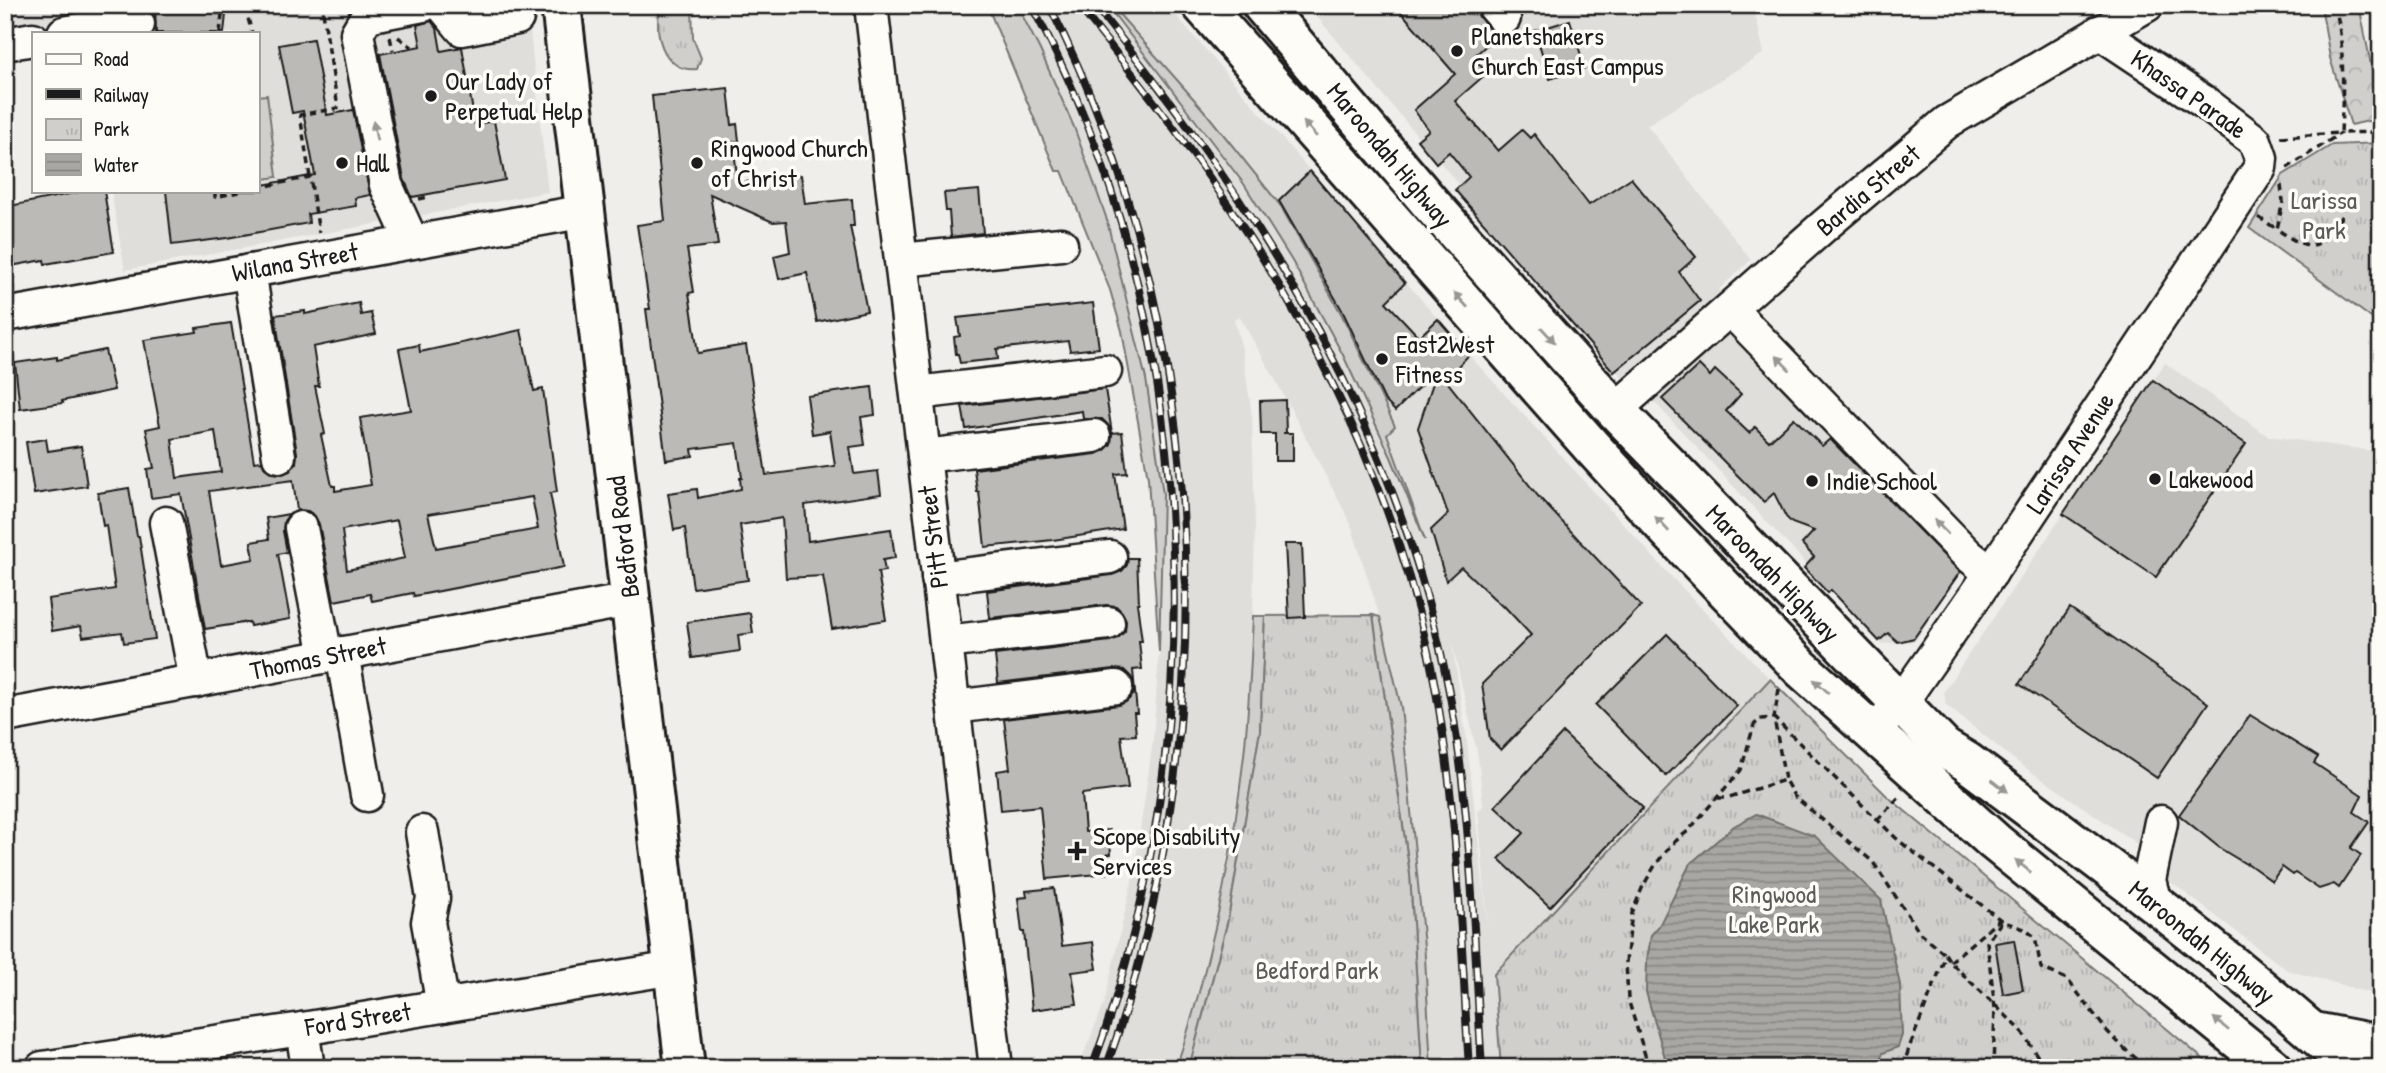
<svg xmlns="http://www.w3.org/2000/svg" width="2386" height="1073" font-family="'Patrick Hand',sans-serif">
<defs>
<pattern id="forest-crowns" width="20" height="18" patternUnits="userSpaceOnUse" patternTransform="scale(1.75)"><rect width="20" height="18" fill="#d0cfcc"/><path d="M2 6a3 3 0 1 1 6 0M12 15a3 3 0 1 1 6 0" fill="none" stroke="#b2b1af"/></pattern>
<pattern id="park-tufts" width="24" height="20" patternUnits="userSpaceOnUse" patternTransform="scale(1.75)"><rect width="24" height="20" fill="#d0cfcc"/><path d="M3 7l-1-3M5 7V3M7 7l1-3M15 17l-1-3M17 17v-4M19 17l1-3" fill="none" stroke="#b2b1af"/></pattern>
<pattern id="water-rules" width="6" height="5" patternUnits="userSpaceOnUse" patternTransform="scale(1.75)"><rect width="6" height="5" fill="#a8a7a3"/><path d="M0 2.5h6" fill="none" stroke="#888784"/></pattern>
</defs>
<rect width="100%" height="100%" fill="#f0eeea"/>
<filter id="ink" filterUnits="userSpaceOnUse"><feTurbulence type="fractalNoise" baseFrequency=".0143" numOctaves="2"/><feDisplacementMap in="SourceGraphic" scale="14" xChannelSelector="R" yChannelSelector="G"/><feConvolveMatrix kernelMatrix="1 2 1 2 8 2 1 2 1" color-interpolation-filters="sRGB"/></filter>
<g filter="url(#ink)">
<g fill="#e0deda" fill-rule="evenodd">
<path d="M10 5H527L548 192 125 270 111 191H257V33H140L137 9 14 29Z"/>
<path d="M1017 5H1107L1244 184 1292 261 1343 355 1391 457 1418 522 1387 434 1280 205 1207 114 1111 5H1167L1469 355 1669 574 1770 679 1494 974 1501 1068H1431L1425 957 1401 707 1380 617 1350 522 1274 377 1239 316 1234 319 1242 349 1252 415 1255 527 1253 616 1244 754 1216 928 1176 1068H1078L1104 1004 1134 872 1153 741 1159 652 1163 494 1146 379 1106 217 1074 127 1040 50ZM1452 642 1478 757 1483 806 1478 811 1488 926 1467 742Z"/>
<path d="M1307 5H1753L1764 53 1647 125 1751 260 1719 289 1975 551 1915 641 1882 644 1657 405 1617 372Z"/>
<path d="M2165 363 2268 436 2381 452V996L2287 970 2155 870 2137 844 2017 762 1946 705 1944 691Z"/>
</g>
<g fill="#d0cfcc" stroke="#767674" stroke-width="2">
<path d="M987 5H1017L1040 50 1074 127 1106 217 1146 379 1163 494 1159 652 1148 478 1122 331 1110 290 1062 171H1056Z"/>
<path d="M1107 5H1111L1207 114 1280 205 1342 315 1395 426 1387 434 1425 540 1391 457 1343 355 1292 261 1244 184Z"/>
<path d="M267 95 277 177 257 180V96Z"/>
<path d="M1373 615 1380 617 1401 707 1425 957 1431 1068H1422L1410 875Z"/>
<path d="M1253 616H1265L1260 731 1228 920 1189 1068H1176C1210 966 1232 861 1244 755 1249 709 1251 662 1253 616Z"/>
</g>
<path fill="url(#forest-crowns)" stroke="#767674" stroke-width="2" d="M2321 5H2359L2374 80 2377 119 2351 125 2330 58Z"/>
<g fill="url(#park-tufts)" stroke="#767674" stroke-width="2">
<path d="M661 5H692L693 38 701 58 697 69C663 73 652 32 661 5Z"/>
<path d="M2381 143V325L2249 228 2283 175 2332 145Z"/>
<path d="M1373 615 1410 875 1422 1068H1189L1228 920 1260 731 1265 616Z"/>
<path d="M1770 679 1887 796 2214 1068H1501L1494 974Z"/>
</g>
<path fill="url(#water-rules)" stroke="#706f6d" stroke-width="2" d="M1756 814 1815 836 1881 900 1900 985 1902 1035 1898 1047 1883 1053 1877 1068H1668L1646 992 1647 961 1651 935 1659 926 1690 864 1734 826Z"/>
<g fill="#bbbab6" stroke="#1c1c1c" stroke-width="2" fill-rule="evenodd">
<path d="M155 5H227L224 33H156Z"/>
<path d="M1395 5H1475L1479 17 1490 30 1498 35 1473 57 1487 73 1455 101 1498 151 1522 130 1530 138 1534 134 1589 205 1631 178 1696 257 1679 272 1700 301 1614 372 1455 190 1469 177 1449 152 1436 163 1417 140 1429 130 1414 110 1455 74Z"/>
<path d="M1570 20 1585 68 1550 79 1535 31Z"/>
<path d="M431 21 437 28 441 51 462 47 475 124 494 121 505 180 412 197 404 179 380 54 421 46 417 25Z"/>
<path d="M313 39 327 115 353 110 370 195 355 198 356 206 308 214 309 223 227 238 172 245 166 191H257V186L315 175 303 111 292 113 279 45Z"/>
<path d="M728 88 732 125 737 124 739 141 733 142 738 183 801 175 805 204 852 199 854 226H850L867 311 817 322 807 273 779 279 774 256 790 252 786 221 773 222 710 194 718 245 687 249 694 292 689 293 698 353 746 345 766 475 835 466 830 431 812 434 807 396 872 387 875 415 861 417 865 445 850 447 854 474 878 471 881 494 805 505 808 541 891 529 895 558 883 560 885 571 878 572 886 620 832 629 823 576 786 578 782 518 740 525 748 580 693 588 685 528 674 530 668 493 697 489 698 498 741 489 740 478H742L737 443 692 449 693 456 666 460 646 309H650L637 225 665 221 652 96Z"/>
<path d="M1310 171 1405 283 1386 302 1419 337 1438 319 1469 355 1445 379 1538 496 1641 606 1501 750 1490 739 1482 684 1531 635 1504 606 1503 607 1461 567 1446 581 1431 530 1448 514 1418 428 1438 368 1395 411 1385 401 1342 310 1279 201Z"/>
<path d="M979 190 983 233 951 237 949 211H946L944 193Z"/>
<path d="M84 191H104L114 252 45 264 44 260 5 267V207Z"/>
<path d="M359 303 361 315 371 313 376 334 313 347 319 386H315L325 434 321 435 332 486H335V491L371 485 360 418 411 410 399 349 419 345 420 352 521 330 534 391 543 389 557 492 550 493 564 567 414 596 413 593 372 601 370 594 334 601 319 524 315 516 308 511 297 510 293 480 209 491 221 565 254 559 251 542 269 539 266 518 289 514 284 521 283 531 287 552 278 554 290 619 250 626 249 622 205 629 181 494 151 498 147 469 154 468 146 429 160 426 144 340 197 332 196 328 231 323 254 462 262 461 265 468 272 473 283 474 290 471 296 463 297 453 275 315 305 311V314ZM215 431 221 472 177 478 172 439ZM532 497 538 529 436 548 428 514ZM397 520 405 558 347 570 342 530Z"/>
<path d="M1093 303 1099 348 1070 351 1068 341 997 349 998 359 960 363 958 354H956L954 337 960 336 957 318Z"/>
<path d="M105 350 114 390 62 401 63 403 20 409 15 363 57 357V360Z"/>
<path d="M1699 365 1710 376 1715 370 1741 394 1726 411 1749 433 1755 427 1769 441 1794 418 1822 446 1830 439 1960 572 1914 638 1898 642 1888 633 1879 641 1831 590 1828 593 1804 568 1814 557 1802 544 1814 531 1792 523 1786 517 1774 493 1764 502 1662 399Z"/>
<path d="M2153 380 2246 444 2156 577 2063 514Z"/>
<path d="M1105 389 1112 433 1122 432 1127 473 1115 474 1123 529 1053 540 985 547 979 492H977L974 469 1096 454 1104 451 1111 444 1112 433 1108 425 1102 419H1083L1082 411 966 429 962 406Z"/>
<path d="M1285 400 1286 433H1283H1293V461H1275V434H1261L1260 401Z"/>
<path d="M46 439 48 451 81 446 87 486 34 494 26 442Z"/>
<path d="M129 488 137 536H139L155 639 124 643 122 632 83 637 81 626 52 631 48 599 115 589 106 525 103 526 98 493Z"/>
<path d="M1285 544H1302L1305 617 1289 618Z"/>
<path d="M1128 558H1137L1139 603H1137L1142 641H1139L1142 669 1133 670 1137 713H1134L1136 735 1121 736 1128 788 1082 794 1085 832 1109 830 1111 854 1106 855 1108 873 1047 879 1040 806 1001 810 997 771 1010 769 1004 719 1119 705 1126 702 1133 695 1134 684 1131 677 1124 670 1114 669 998 683 995 655 1110 641 1118 638 1125 631 1126 620 1122 612 1116 606 1106 605 990 618 987 591 1112 575 1122 571 1127 565Z"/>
<path d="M2070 608 2208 703 2157 778 2019 684Z"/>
<path d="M750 613 753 633 738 635 740 651 692 658 687 622Z"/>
<path d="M1667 634 1737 706 1666 776 1596 705Z"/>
<path d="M2250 715 2318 757 2314 763 2362 795 2354 812 2369 822 2351 848 2361 855 2339 888 2334 884 2319 889 2295 873 2293 875 2282 867 2272 881 2247 863 2246 864 2221 849 2179 815Z"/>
<path d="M1563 733 1643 808 1550 907 1499 859 1524 833 1495 806Z"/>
<path d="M1054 888 1062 946 1093 942 1097 969 1072 972 1077 1004 1032 1010 1024 932H1022L1018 898 1027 897 1026 891Z"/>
<path d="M2014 940 2023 990 2003 994 1995 943Z"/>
</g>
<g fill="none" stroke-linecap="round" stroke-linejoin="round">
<defs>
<g id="minor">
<path d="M442 5 462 29 517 18 516 5"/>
<path d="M871 5 996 1068"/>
<path d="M1493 5 1504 18"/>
<path d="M64 33 91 28 138 24"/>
<path d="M5 44 33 39"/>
<path d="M412 242 386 185 357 33 367 16 423 5"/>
<path d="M901 260 1061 244"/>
<path d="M249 271 279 456"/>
<path d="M1730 309 1968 555 1991 573"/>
<path d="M5 315 586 211"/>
<path d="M917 393 1105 371"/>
<path d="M1615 410 1825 225 1947 122 2147 5"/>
<path d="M924 456 1094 436"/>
<path d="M166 523 196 681"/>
<path d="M301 528 326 656"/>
<path d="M938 578 1110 557"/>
<path d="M946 642 1108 623"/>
<path d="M342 653 367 795"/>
<path d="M954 707 1116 687"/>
<path d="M5 716 630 600"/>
<path d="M1883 721 1900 704 1978 592 2260 168 2261 158 2255 141 2204 102 2099 32"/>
<path d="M422 832 433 898 428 922 443 1006"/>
<path d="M2155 903 2149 880 2161 822"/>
<path d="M302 1029 308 1068"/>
<path d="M42 1068 302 1029 674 968"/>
</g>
<path id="major" d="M561 5 685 1068"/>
<g id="highway">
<path d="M1202 5 1591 446 1667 529 1801 668 1995 842 2273 1068"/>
<path d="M1262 5 1430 203 1615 410 1944 748 1967 762C2099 860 2231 958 2353 1068"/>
<path d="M2314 1032 2381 1045"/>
</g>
</defs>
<use href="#minor" stroke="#1c1c1c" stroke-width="37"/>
<use href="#major" stroke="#1c1c1c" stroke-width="44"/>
<use href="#highway" stroke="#1c1c1c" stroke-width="44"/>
<g stroke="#1c1c1c" stroke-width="3.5" stroke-dasharray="7 5" stroke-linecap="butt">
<path d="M2335 5C2345 48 2343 89 2341 133L2377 132"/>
<path d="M245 7 252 33"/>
<path d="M245 7 255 5"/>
<path d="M220 33 223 5"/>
<path d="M390 37 393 50"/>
<path d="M398 37 412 47"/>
<path d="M2281 137 2339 133"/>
<path d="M2287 168 2341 133"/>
<path d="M310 177 300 115 338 108 322 5"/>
<path d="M2281 185 2283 201 2277 229C2314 256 2322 248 2344 212"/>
<path d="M257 188 310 177 319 233"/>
<path d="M215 191V197L244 191"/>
<path d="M419 199 428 197"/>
<path d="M2258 217 2277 229"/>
<path d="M1779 689 1774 718 1785 780"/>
<path d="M1718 798H1726L1785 780 1794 796 1873 862 1919 932 1946 955"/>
<path d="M1877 820 1900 796"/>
<path d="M1950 962 2000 919"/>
<path d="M1649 1068 1628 999 1626 962 1632 913 1643 886 1656 864 1672 844 1688 831 1741 770 1754 725 1760 719 1774 718 1898 840 2002 921 2024 929 2035 937 2041 968 2067 979 2107 1031 2127 1051 2148 1068"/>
<path d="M1903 1068 1909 1048 1946 955 1950 962 2021 1030 2045 1068"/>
<path d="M1993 1068 1995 1008 1987 942 2002 921"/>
</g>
<use href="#minor" stroke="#fdfcf7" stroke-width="32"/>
<use href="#major" stroke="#fdfcf7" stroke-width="38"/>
<use href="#highway" stroke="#fdfcf7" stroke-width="38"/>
<defs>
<g id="rail">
<path d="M1031 5C1203 316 1215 738 1092 1068"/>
<path d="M1049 5C1177 257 1211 546 1168 823 1155 906 1135 989 1106 1068"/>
<path d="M1078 5C1117 54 1156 102 1192 153 1301 304 1390 473 1429 656 1458 791 1460 931 1469 1068"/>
<path d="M1094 5C1265 214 1402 433 1451 702 1472 822 1474 946 1482 1068"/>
</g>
</defs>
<use href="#rail" stroke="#1c1c1c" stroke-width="8"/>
<use href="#rail" stroke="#fdfcf7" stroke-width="5" stroke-dasharray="16" stroke-linecap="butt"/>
</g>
<defs><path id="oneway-solid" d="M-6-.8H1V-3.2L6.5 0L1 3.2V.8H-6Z" transform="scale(1.75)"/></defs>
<g fill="#989794">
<use href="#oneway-solid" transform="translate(1310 129) rotate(-131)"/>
<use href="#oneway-solid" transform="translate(375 131) rotate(-101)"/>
<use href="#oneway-solid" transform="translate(1461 300) rotate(-132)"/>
<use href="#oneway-solid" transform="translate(1548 335) rotate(48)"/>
<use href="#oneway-solid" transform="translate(1783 363) rotate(-134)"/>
<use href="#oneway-solid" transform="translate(1662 524) rotate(-133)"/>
<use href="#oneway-solid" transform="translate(1941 527) rotate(-134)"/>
<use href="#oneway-solid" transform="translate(1821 686) rotate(-138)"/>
<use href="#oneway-solid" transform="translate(2000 786) rotate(37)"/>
<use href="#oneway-solid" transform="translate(2023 866) rotate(-141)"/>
<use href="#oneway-solid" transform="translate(2221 1024) rotate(-140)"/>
</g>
</g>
<g fill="#1c1c1c" stroke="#fdfcf7" stroke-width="2.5">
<circle cx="1457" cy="51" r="7"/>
<circle cx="431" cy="96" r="7"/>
<circle cx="342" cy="163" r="7"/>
<circle cx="697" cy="163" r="7"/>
<circle cx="1382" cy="359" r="7"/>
<circle cx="2155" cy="479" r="7"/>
<circle cx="1812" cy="481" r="7"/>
<path d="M1073.5 840.5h7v7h7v7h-7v7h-7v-7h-7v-7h7z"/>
</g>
<g text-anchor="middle" stroke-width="7" stroke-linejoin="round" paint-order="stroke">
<g font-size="26" fill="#1c1c1c" stroke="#fdfcf7" text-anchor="start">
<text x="1471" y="45">Planetshakers<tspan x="1471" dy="30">Church East Campus</tspan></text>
<text x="445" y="90">Our Lady of<tspan x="445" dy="30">Perpetual Help</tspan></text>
<text x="711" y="157">Ringwood Church<tspan x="711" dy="30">of Christ</tspan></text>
<text x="356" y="172">Hall</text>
<text x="1396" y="353">East2West<tspan x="1396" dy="30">Fitness</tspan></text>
<text x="2169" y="488">Lakewood</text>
<text x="1826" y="490">Indie School</text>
<text x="1093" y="845">Scope Disability<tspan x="1093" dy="30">Services</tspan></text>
</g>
<g font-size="26" fill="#1c1c1c" stroke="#fdfcf7">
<text transform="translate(2189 94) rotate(35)" y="9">Khassa Parade</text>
<text transform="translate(1390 155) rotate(50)" y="9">Maroondah Highway</text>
<text transform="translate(1868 190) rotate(-40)" y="9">Bardia Street</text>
<text transform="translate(295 262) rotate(-10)" y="9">Wilana Street</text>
<text transform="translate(2070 453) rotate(-57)" y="9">Larissa Avenue</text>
<text transform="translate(623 537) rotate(-97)" y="9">Bedford Road</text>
<text transform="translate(933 537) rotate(-97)" y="9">Pitt Street</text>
<text transform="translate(1773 573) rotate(46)" y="9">Maroondah Highway</text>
<text transform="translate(318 658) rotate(-11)" y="9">Thomas Street</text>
<text transform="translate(2202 942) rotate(39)" y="9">Maroondah Highway</text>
<text transform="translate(358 1019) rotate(-9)" y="9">Ford Street</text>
</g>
<g font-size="26" fill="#5b5b5a" stroke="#fdfcf7">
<text x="2324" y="209">Larissa<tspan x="2324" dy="30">Park</tspan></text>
<text x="1774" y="903">Ringwood<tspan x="1774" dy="30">Lake Park</tspan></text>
<text x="1317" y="979">Bedford Park</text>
</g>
</g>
<rect width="2386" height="1073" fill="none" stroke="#fdfcf7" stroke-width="28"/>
<rect x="14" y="14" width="2358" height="1045" fill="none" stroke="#1c1c1c" stroke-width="2.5" filter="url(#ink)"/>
<rect x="32" y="32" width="228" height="161" fill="#fdfcf7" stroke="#a3a29f" stroke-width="2"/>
<rect x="46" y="54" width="35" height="10" fill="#fdfcf7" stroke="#a3a29f" stroke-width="2"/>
<text x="94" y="66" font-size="21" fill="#1c1c1c">Road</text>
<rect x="46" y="89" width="35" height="10" fill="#1c1c1c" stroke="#a3a29f" stroke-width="2"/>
<text x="94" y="102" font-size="21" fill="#1c1c1c">Railway</text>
<rect x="46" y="119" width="35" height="21" fill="url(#park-tufts)" stroke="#a3a29f" stroke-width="2"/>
<text x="94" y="136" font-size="21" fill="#1c1c1c">Park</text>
<rect x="46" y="154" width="35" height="21" fill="url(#water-rules)" stroke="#a3a29f" stroke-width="2"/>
<text x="94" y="172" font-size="21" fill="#1c1c1c">Water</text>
</svg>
